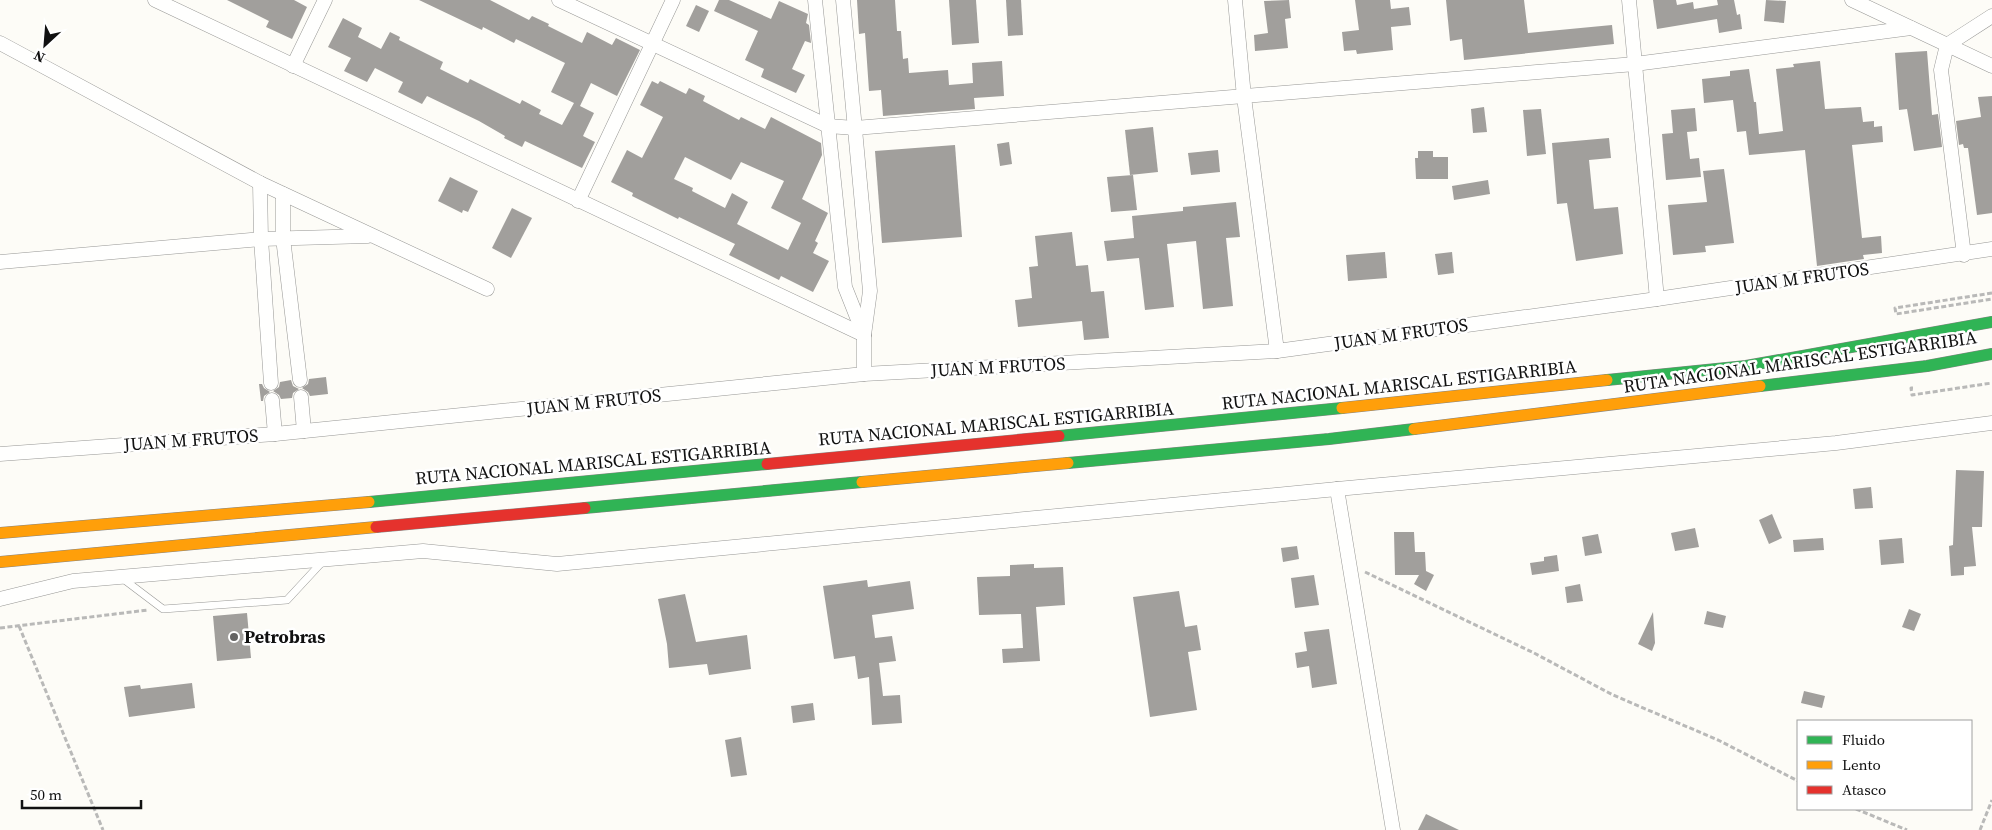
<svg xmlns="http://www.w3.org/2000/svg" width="1992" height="830" font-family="'Source Serif 4',serif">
<rect width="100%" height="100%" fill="#fdfcf7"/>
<g fill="#a19f9c" fill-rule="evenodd">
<path d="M227 0H294L307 7 292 39 266 27 269 21Z"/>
<path d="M419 0H490L529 20 532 16 549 24 548 26 582 43 587 32 612 45 616 38 640 50 617 96 591 83 580 106 594 113 583 136 595 142 582 168 525 141 522 147 504 138 505 136 479 121 427 96 422 104 398 92 403 82 375 68 367 82 344 71 351 58 328 47 343 18 362 28 358 37 381 49 390 32 400 37 399 40 443 62 440 69 468 83 470 79 520 104 522 100 541 110 539 114 562 125 574 103 551 92 565 63 516 39 514 43 483 27 482 30Z"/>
<path d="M719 0H729L771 19 779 1 808 14 806 23 809 25 811 43 805 41 792 69 805 75 796 93 761 77 764 69 745 60 758 31 714 11Z"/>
<path d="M857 0H895L897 31H901L903 59 908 58 909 73 948 70 949 85 973 83 972 63 1002 61 1004 96 974 98 975 109 883 116 881 90 869 91 865 33 859 34Z"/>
<path d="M949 0H976L979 43 952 45Z"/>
<path d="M1006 0H1021L1023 35 1008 36Z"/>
<path d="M1289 0 1291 18 1285 19 1288 48 1255 51 1254 35 1268 33 1264 1Z"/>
<path d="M1355 0H1390L1391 9 1409 7 1411 25 1391 27 1393 50 1357 54 1356 50 1344 51 1342 32 1359 30Z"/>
<path d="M1446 0H1524L1528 33 1612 25 1614 44 1464 60 1462 39 1450 41Z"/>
<path d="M1653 0H1676L1677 5 1693 2 1694 9 1718 5 1717 0H1734L1737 15 1740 14 1742 29 1719 33 1717 19 1657 29Z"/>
<path d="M1766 0 1786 1 1784 23 1764 21Z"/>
<path d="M696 5 709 11 699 32 686 26Z"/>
<path d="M1927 51 1932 115 1938 114 1942 147 1914 151 1907 109 1899 110 1895 53Z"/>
<path d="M1820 61 1825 109 1861 107 1863 122 1874 121V127L1882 126 1883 142 1852 145 1862 238 1881 236 1882 253 1863 255 1864 259 1817 266 1805 150 1749 155 1746 131 1737 132 1733 100 1704 103 1702 79 1730 76V71L1749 69 1754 102H1756L1759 134 1783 131 1776 69 1794 67 1793 64Z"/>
<path d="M652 81 658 84 660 81 686 94 689 88 705 96 703 101 739 120 741 117 765 129 771 117 821 143 822 155 802 199 828 213 815 241 818 243 813 253 829 261 813 292 781 276 779 280 729 255 735 244 679 217 678 219 632 196 633 193 611 182 627 150 642 158 663 117 640 105ZM685 157 731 180 741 162 784 181 771 208 801 223 788 250 737 224 748 202 732 193 725 208 692 191 693 188 674 179Z"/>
<path d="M1992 96V213L1977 215 1968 148H1964L1963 144 1959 145 1956 121 1981 117 1978 97Z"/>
<path d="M1484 107 1487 132 1473 133 1471 109Z"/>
<path d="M1695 108 1697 131 1687 132 1690 159 1699 158 1701 177 1666 180 1662 134 1673 133 1671 110Z"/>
<path d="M1541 109 1546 154 1527 156 1523 110Z"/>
<path d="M1153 127 1158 172 1130 175 1125 130Z"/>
<path d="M1609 138 1611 158 1589 160 1594 209 1618 207 1623 254 1576 261 1567 203 1557 204 1552 143Z"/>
<path d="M1009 142 1012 164 1000 166 997 144Z"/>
<path d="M955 145 962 237 882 243 875 151Z"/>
<path d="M1218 150 1220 172 1191 175 1188 153Z"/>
<path d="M1418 151H1433V157H1448V179H1416L1415 158H1418Z"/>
<path d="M1724 169 1734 243 1705 246 1706 252 1673 255 1668 205 1707 202 1703 171Z"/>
<path d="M1133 175 1137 210 1111 212 1107 177Z"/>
<path d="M450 177 478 191 468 212 463 210 462 213 438 201Z"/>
<path d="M1488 180 1490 194 1454 200 1452 186Z"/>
<path d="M1236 202 1240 237 1226 238 1233 306 1203 309 1196 241 1167 244 1174 307 1145 310 1139 258 1107 261 1104 241 1134 238 1132 216 1183 211V207Z"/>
<path d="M512 208 532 218 511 258 492 248Z"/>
<path d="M1072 232 1076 266 1088 265 1091 292 1104 291 1109 338 1084 340 1082 321 1018 327 1015 300 1032 298 1029 267 1038 266 1035 236Z"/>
<path d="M1385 252 1387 278 1348 281 1346 255Z"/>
<path d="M1452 252 1454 273 1438 275 1435 254Z"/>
<path d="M326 377 328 394 310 396 308 392 302 388 308 384 309 379Z"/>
<path d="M291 380 293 386 299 389 293 393 292 398 281 399 279 395 273 391 279 387 280 382Z"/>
<path d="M259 384H262L264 388 270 392 264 396 263 401H261Z"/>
<path d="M1956 470 1984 471 1982 527H1972L1976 566 1964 567V575L1951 576 1949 546 1953 545Z"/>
<path d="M1871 487 1873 508 1855 509 1853 489Z"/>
<path d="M1772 514 1782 538 1769 544 1759 520Z"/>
<path d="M1695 528 1699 547 1675 551 1671 533Z"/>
<path d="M1394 532H1414L1415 552H1425L1426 571 1434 575 1426 591 1414 584 1419 575H1395Z"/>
<path d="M1598 534 1602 553 1585 556 1582 537Z"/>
<path d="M1823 538 1824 550 1794 552 1793 540Z"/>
<path d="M1902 538 1904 563 1881 565 1879 540Z"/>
<path d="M1297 546 1299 559 1283 562 1281 548Z"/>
<path d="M1557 555 1559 571 1532 575 1530 563 1544 561V557Z"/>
<path d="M1034 564V568L1063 567 1065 605 1036 607 1040 661 1003 663 1002 649 1023 648 1021 614 979 615 977 577 1010 576V565Z"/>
<path d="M1314 575 1319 605 1295 608 1291 578Z"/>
<path d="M867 580 868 587 910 581 914 609 872 615 875 638 892 636 896 661 879 663 883 696 900 695 902 723 872 725 869 677 858 679 855 656 834 659 823 586Z"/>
<path d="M1580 584 1583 601 1567 603 1565 587Z"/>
<path d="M1179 591 1185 627 1197 625 1201 650 1188 652 1197 710 1150 717 1133 597Z"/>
<path d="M685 594 696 642 747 635 751 669 709 675 707 664 669 668 667 644 658 599Z"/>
<path d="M1909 609 1921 614 1914 631 1902 627Z"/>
<path d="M1707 611 1726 616 1723 628 1704 624Z"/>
<path d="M1653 612 1655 643 1652 651 1638 644Z"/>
<path d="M247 613 251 658 217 661 213 616Z"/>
<path d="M1329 629 1337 684 1312 688 1309 666 1297 668 1295 653 1307 651 1304 632Z"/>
<path d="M192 683 195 708 129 717 124 687 140 685 141 689Z"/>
<path d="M1804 691 1825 696 1822 708 1801 703Z"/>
<path d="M813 703 815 720 793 723 791 706Z"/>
<path d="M741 737 747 775 731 777 725 740Z"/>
<path d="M1426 814 1459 830H1418Z"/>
</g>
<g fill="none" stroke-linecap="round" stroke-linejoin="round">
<defs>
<path id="lane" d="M122 578 163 609 287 600 324 560"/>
<g id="street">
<path d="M155 0 864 335"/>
<path d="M559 0 828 126 855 128 1635 64 1911 28"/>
<path d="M815 0 845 287 864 335"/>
<path d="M843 0 870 291 864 335V374"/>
<path d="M1235 0 1244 97 1277 351"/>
<path d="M1629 0 1657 299"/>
<path d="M1852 0 1992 66"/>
<path d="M0 43 260 183 487 289"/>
<path d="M293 66 325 0"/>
<path d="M260 183 261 239 271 383"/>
<path d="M283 194V238L300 380"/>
<path d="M578 201 673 0"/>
<path d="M1964 255 1941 70 1947 45 1992 16"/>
<path d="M0 262 261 239 368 236"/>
<path d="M301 397 304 431"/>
<path d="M272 400 275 434"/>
<path d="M0 454 275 434 864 374 1277 351 1657 299 1992 249"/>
<path d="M1337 489 1393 830"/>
<path d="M0 599 73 581 423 551 557 564 1337 489 1836 443 1992 423"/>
</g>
<g id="fast">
<path d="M1607 380 1746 366 1992 322"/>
<path d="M1760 386 1927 366 1992 354"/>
<path d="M1059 436 1342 408"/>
<path d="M1068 463 1329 439 1414 429"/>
<path d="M369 502 767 464"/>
<path d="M585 508 862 482"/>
</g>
<g id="slow">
<path d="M1342 408 1607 380"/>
<path d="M1414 429 1760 386"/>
<path d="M862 482 1068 463"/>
<path d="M0 533 369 502"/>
<path d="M0 562 376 527"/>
</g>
<g id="jam">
<path d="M767 464 1059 436"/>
<path d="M376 527 585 508"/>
</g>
</defs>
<use href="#lane" stroke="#979795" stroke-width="8"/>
<use href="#street" stroke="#979795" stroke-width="15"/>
<use href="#fast" stroke="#858482" stroke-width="12"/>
<use href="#slow" stroke="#858482" stroke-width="12"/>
<use href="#jam" stroke="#858482" stroke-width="12"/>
<g stroke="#b9b9b8" stroke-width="3" stroke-dasharray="5 2.5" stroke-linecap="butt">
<path d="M1992 293 1895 308 1896 314 1992 299"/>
<path d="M1913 388H1911L1912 395 1992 383"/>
<path d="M1365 572 1534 653 1613 695 1718 740 1798 781"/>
<path d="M19 626 103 830"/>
<path d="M0 628 148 610"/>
<path d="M1856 809 1907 830"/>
<path d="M1980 830 1992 800"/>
</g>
<use href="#lane" stroke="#fffffe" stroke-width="7"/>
<use href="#street" stroke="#fffffe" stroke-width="14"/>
<use href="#fast" stroke="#30b455" stroke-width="11"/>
<use href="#slow" stroke="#ff9f0a" stroke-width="11"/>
<use href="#jam" stroke="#e5322d" stroke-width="11"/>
</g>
<circle fill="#646362" stroke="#fff" stroke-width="2" cx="234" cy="637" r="5"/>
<g text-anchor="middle" stroke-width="5" stroke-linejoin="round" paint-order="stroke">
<g font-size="18" fill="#111" stroke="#fff">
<text transform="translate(1802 278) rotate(-8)" y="6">JUAN M FRUTOS</text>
<text transform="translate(1401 334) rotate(-8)" y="6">JUAN M FRUTOS</text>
<text transform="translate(1800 362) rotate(-8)" y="6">RUTA NACIONAL MARISCAL ESTIGARRIBIA</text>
<text transform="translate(998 367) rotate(-3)" y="6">JUAN M FRUTOS</text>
<text transform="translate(1399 385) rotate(-6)" y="6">RUTA NACIONAL MARISCAL ESTIGARRIBIA</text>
<text transform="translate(594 402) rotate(-6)" y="6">JUAN M FRUTOS</text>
<text transform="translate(996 424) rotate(-5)" y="6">RUTA NACIONAL MARISCAL ESTIGARRIBIA</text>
<text transform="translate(191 440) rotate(-4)" y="6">JUAN M FRUTOS</text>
<text transform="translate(593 463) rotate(-5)" y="6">RUTA NACIONAL MARISCAL ESTIGARRIBIA</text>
</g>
<g font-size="18" font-weight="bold" fill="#111" stroke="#fff" text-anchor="start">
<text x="244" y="643">Petrobras</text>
</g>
</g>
<rect x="1797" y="720" width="175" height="90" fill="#ffffff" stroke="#a0a0a0"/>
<rect x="1807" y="736" width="25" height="8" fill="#30b455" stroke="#a0a0a0"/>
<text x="1842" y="745" font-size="15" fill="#111111">Fluido</text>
<rect x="1807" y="761" width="25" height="8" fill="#ff9f0a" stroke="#a0a0a0"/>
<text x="1842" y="770" font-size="15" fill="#111111">Lento</text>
<rect x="1807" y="786" width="25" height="8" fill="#e5322d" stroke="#a0a0a0"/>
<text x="1842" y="795" font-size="15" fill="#111111">Atasco</text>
<g transform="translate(45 45) rotate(206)" stroke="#ffffff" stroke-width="4" paint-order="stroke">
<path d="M0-4L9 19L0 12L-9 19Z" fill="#111111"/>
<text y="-8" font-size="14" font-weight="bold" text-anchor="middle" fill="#111111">N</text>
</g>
<path d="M22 800v8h119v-8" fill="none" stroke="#111111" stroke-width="2.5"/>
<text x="30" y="800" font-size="15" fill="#111111" stroke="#ffffff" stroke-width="4" paint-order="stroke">50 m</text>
</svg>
